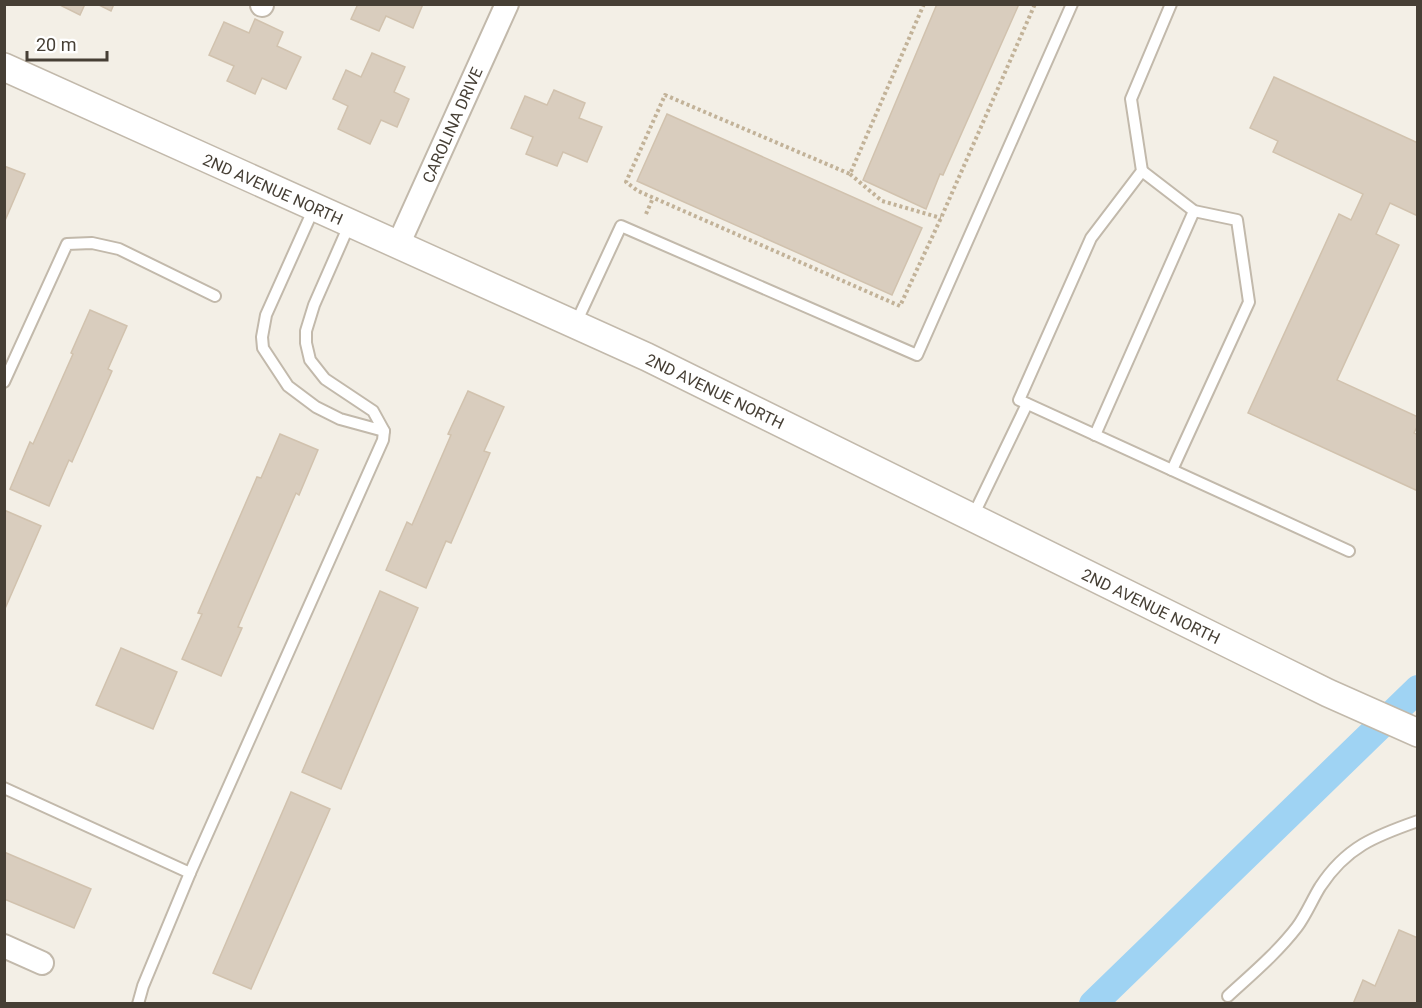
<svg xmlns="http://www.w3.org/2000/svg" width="1422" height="1008" font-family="Roboto,sans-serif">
<rect width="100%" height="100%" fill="#f3efe6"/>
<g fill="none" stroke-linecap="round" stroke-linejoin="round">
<path stroke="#9fd3f3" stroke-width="28" d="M1093 1004 1418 689"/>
</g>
<g fill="#d9cdbe" stroke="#d1c2ae" stroke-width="1.5">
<path d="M58 4H85L80 15Z"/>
<path d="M97 4H114L111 11Z"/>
<path d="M358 4H423L413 28 386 16 379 31 351 19Z"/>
<path d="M937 4H1019L943 175 940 174 926 209 863 180Z"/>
<path d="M255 19 283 32 277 46 301 57 286 89 262 78 255 94 227 81 234 66 209 55 224 22 249 33Z"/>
<path d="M372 53 405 67 394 92 409 99 397 127 381 120 370 144 338 129 348 106 333 99 346 70 361 77Z"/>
<path d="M1274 77 1418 143V216L1390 203 1376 234 1399 245 1337 380 1418 417V425L1414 433 1418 435V491L1248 413 1339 214 1351 220 1363 194 1273 152 1278 141 1250 128Z"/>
<path d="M554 90 585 103 579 118 602 127 587 162 563 152 557 166 526 154 533 137 511 128 525 96 547 105Z"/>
<path d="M667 114 922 228 892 295 637 181Z"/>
<path d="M4 166 25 174 4 223Z"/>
<path d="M90 310 127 326 108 369 112 371 72 462 69 460 49 506 10 489 30 442 33 444 73 354 71 353Z"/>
<path d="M468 391 504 407 484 451 490 453 451 543 446 541 426 588 386 570 407 522 412 525 451 435 448 434Z"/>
<path d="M280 434 318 450 299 495 296 493 238 627 242 628 221 676 182 659 202 614 198 613 257 477 261 478Z"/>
<path d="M4 510 41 526 4 611Z"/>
<path d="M380 591 418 608 341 789 302 772Z"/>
<path d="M121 648 177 672 153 729 96 705Z"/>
<path d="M291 792 330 809 251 989 213 973Z"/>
<path d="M4 852 91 889 74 928 4 899Z"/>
<path d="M1399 930 1418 938V1004H1353L1363 980 1375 986Z"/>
</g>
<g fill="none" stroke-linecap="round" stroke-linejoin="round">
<defs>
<g id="service">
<path d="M1171 4 1131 99 1142 171 1091 238 1019 400 1349 551"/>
<path d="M1142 171 1194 211 1237 220 1249 302 1172 470"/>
<path d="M314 208 266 315 262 337 263 348 288 386 316 407 340 419 384 431 373 411 325 379 310 360 306 343V331L314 305 350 223"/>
<path d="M575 325 621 226 917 355 1072 4"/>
<path d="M4 382 67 244 92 243 119 249 215 296"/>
<path d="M1095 435 1194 211"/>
<path d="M972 518 1027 404"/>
<path d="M4 788 190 873 383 440 384 431"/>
<path d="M1228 996C1252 974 1277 953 1297 927 1306 915 1312 900 1320 887 1346 847 1375 836 1418 821"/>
<path d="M138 1004 143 986 190 873"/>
</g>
<g id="minor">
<path d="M262 5V4"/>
<path d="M398 245 507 4"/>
<path d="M4 946 42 963"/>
</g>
<path id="tertiary" d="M4 67 647 357 1328 693 1418 733"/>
</defs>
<use href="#service" stroke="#c2b9ab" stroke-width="14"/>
<use href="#minor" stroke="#c2b9ab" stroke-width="26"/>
<use href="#tertiary" stroke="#c2b9ab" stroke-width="30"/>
<g stroke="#c2b298" stroke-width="4" stroke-dasharray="3 3" stroke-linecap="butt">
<path d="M924 4 850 174 665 95 626 182 638 191 900 306 941 218 1035 4"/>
<path d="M850 174 882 201 941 218"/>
<path d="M646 214 653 198"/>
</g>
<use href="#service" stroke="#fff" stroke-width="10"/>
<use href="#minor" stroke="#fff" stroke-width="22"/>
<use href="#tertiary" stroke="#fff" stroke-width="27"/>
</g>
<g text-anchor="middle" stroke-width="4.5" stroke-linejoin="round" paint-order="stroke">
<g font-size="16" fill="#463f35" stroke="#fff">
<text transform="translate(452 125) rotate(-66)" y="6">CAROLINA DRIVE</text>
<text transform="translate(273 189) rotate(24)" y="6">2ND AVENUE NORTH</text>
<text transform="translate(715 391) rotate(26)" y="6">2ND AVENUE NORTH</text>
<text transform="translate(1151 606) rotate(26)" y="6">2ND AVENUE NORTH</text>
</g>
</g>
<rect width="1422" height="1008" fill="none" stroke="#463f35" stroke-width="12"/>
<path d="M27 51v9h80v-9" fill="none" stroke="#463f35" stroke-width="3"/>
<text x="36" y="51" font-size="18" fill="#463f35" stroke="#ffffff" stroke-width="4.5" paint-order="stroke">20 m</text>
</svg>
